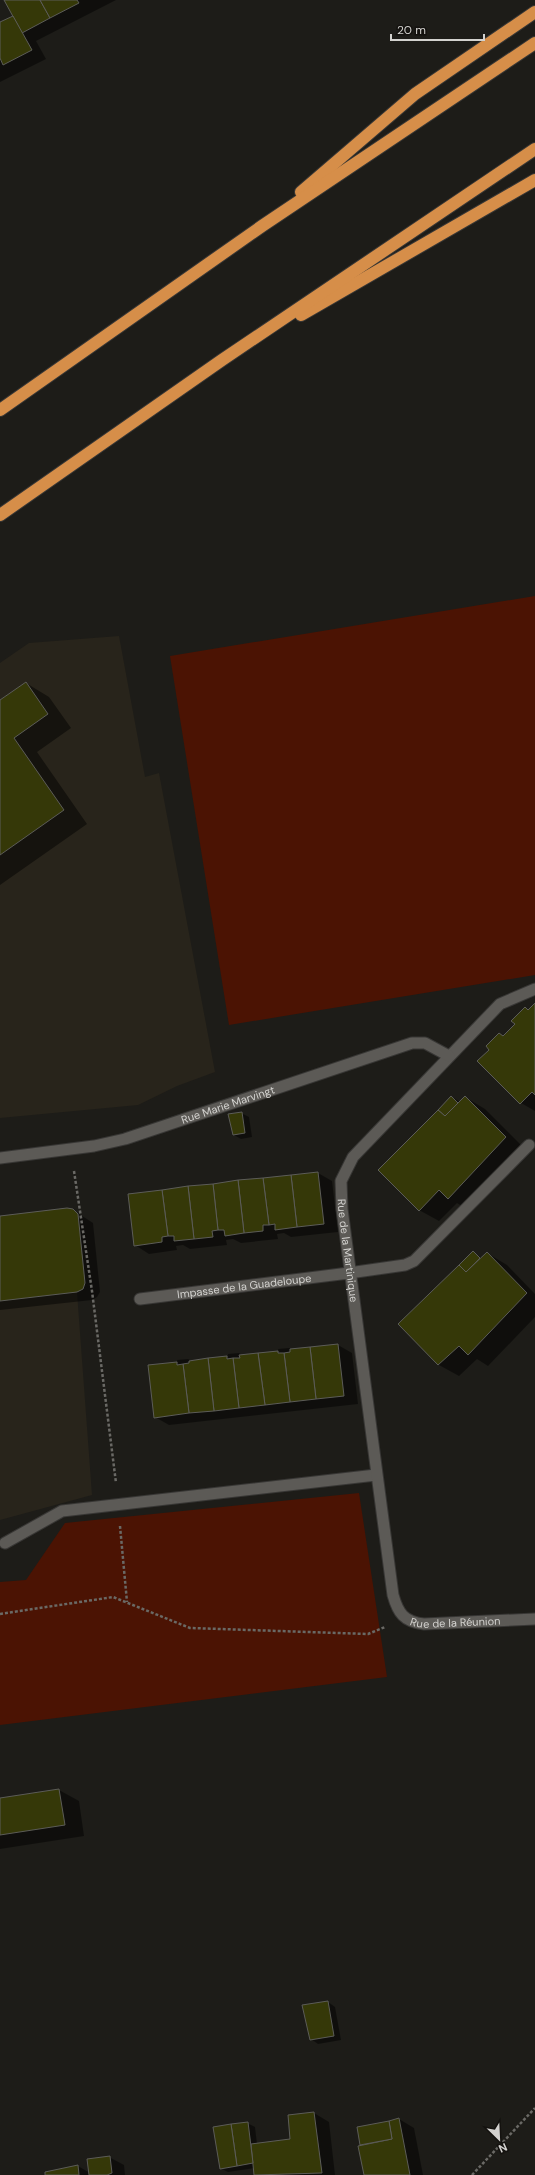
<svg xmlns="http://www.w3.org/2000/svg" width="535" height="2175" font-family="'DM Sans',sans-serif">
<rect width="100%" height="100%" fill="#1d1c18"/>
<g fill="#28241b">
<path d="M119 636 145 777 159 773 215 1072 177 1086 138 1105 0 1118V663L29 643Z"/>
<path d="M67 1208 73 1209 78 1214 85 1283 83 1289 77 1292 92 1495 0 1520V1216Z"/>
</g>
<g fill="#4b1303">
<path d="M535 596V975L229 1025 170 656Z"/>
<path d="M359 1493 387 1677 0 1725V1582L26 1580 65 1523Z"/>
</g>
<g fill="#0007">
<path d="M6 0H116L36 41 46 59 0 82V23L14 16Z"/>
<path d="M26 683 49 697 71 728 37 752 87 824 0 885V701Z"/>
<path d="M535 1005V1111L521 1103 503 1037Z"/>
<path d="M452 1097 460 1102 465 1097 485 1109 525 1149 468 1210 457 1203 439 1221 419 1210Z"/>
<path d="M241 1113 249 1117 252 1137 241 1139 234 1135Z"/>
<path d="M318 1173 332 1181 338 1232 291 1237 284 1233 277 1234 278 1239 241 1243 233 1239 226 1240 227 1245 190 1249 183 1245 176 1246 177 1250 149 1254 135 1245Z"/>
<path d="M73 1210 93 1223 100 1292 97 1297 92 1300 0 1310V1217Z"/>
<path d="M473 1252 482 1258 487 1253 507 1265 535 1294V1317L488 1366 477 1359 459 1376 439 1365 400 1324Z"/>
<path d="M338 1345 352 1353 358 1404 169 1425 155 1417 149 1366 178 1363 177 1360 188 1359 192 1361 228 1357V1354L239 1353 242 1355 279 1352 278 1349 289 1348 293 1350Z"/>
<path d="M59 1790 79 1801 84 1836 0 1849V1799Z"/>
<path d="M328 2002 335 2007 341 2040 318 2044 311 2039Z"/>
<path d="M314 2113 329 2122 335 2175H255V2168L228 2172 220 2168 247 2123 255 2127 257 2144 291 2140Z"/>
<path d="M399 2119 414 2128 423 2175H365L358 2128Z"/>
<path d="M109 2157 124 2165 125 2175H46L78 2166 90 2173Z"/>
</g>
<g fill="#353808" stroke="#5c5c58">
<path d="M4 0H40L50 18 22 33Z"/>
<path d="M40 0H77L79 3 50 18Z"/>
<path d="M13 16 32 50 3 65 0 58V22Z"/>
<path d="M26 682 48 714 14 738 64 810 0 855V700Z"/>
<path d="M535 1003V1095L532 1092 520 1104 477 1061 489 1050 486 1046 499 1033 503 1036 515 1024 511 1021 525 1007 528 1010Z"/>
<path d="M451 1096 458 1103 445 1116 438 1110Z"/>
<path d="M465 1096 506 1137 448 1199 439 1190 419 1211 378 1170 438 1110 445 1116Z"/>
<path d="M242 1112 245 1133 233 1135 228 1114Z"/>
<path d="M318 1172 324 1224 297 1227 291 1175Z"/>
<path d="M291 1175 297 1227 275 1230V1224L269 1225 263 1178Z"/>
<path d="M263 1178 269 1225H263V1231L244 1233 238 1180Z"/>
<path d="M238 1180 244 1233 225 1236 224 1230H218L213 1184Z"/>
<path d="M213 1184 218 1230 212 1231 213 1237 194 1239 188 1186Z"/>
<path d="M188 1186 194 1239 174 1241V1236H168L162 1190Z"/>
<path d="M162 1190 168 1236 162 1237V1242L134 1246 128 1194Z"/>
<path d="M67 1208 73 1209 78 1214 85 1283 83 1289 77 1292 0 1301V1216Z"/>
<path d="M473 1251 480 1258 466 1272 459 1265Z"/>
<path d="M487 1252 527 1293 468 1355 459 1346 438 1365 398 1324 459 1265 466 1272Z"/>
<path d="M338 1344 344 1396 316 1399 310 1347Z"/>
<path d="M310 1347 316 1399 290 1402 284 1353 290 1352V1349Z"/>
<path d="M278 1351V1353H284L290 1402 265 1405 258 1353Z"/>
<path d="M258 1353 265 1405 239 1408 233 1358H240L239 1355Z"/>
<path d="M227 1356V1359L233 1358 239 1408 214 1411 208 1358Z"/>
<path d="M208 1358 214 1411 189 1413 183 1364 189 1363V1361Z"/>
<path d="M177 1362V1365L183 1364 189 1413 154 1418 148 1365Z"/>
<path d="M59 1789 65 1825 0 1835V1798Z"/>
<path d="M328 2001 334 2036 310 2040 302 2005Z"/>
<path d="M314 2112 322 2173 254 2175 251 2144 290 2139 288 2115Z"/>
<path d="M399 2118 410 2175H364L358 2146 392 2139 389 2121Z"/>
<path d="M389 2121 392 2139 360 2145 357 2127Z"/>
<path d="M248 2122 253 2163 237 2166 231 2124Z"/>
<path d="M231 2124 237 2166 220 2169 213 2127Z"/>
<path d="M110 2156 112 2173 107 2175H89L87 2159Z"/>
<path d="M78 2165 79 2175H45V2172Z"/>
</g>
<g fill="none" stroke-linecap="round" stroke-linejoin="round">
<defs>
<g id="service">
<path d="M349 1273 405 1265 414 1261 529 1145"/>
<path d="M5 1543 62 1511 376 1475"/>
</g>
<g id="minor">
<path id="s1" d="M535 989 500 1004 353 1157 341 1181 342 1209 393 1595C398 1613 404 1622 424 1624L535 1619"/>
<path id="s2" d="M0 1158 94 1146 125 1139 412 1043H425L449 1056"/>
<path id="s3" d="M140 1299 349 1273"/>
</g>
<g id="motorway">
<path d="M301 192 415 94 535 12"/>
<path d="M301 315 535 180"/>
<path d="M0 410 262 226 535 43"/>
<path d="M0 515 222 360 535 149"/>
</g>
</defs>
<use href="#service" stroke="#383735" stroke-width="13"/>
<use href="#minor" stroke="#383735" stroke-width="13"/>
<use href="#motorway" stroke="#383735" stroke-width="14"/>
<g stroke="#6a6965" stroke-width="2.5" stroke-dasharray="3 2" stroke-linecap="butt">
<path d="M74 1171 92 1291 116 1483"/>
<path d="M120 1526 127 1602"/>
<path d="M0 1614 113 1597 190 1628 368 1634 385 1627"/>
<path d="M472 2175 535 2108"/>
</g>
<use href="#service" stroke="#5c5a56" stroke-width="11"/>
<use href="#minor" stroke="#5c5a56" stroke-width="11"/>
<use href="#motorway" stroke="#d68e49" stroke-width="12"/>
</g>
<g text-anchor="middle" stroke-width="4" stroke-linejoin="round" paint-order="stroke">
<g font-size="11" fill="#d3d2cf" stroke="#14120f">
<text dy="4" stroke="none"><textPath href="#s2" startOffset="235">Rue Marie Marvingt</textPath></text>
<text dy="4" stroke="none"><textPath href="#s1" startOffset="347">Rue de la Martinique</textPath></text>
<text dy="4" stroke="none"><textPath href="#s3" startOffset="105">Impasse de la Guadeloupe</textPath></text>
<text dy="4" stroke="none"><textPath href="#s1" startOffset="772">Rue de la Réunion</textPath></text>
</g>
</g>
<g transform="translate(499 2139) rotate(156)" stroke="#14120f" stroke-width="3" paint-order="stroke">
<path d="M0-3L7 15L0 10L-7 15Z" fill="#d3d2cf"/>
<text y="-6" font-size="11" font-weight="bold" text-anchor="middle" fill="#d3d2cf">N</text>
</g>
<path d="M391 34v6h93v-6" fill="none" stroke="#d3d2cf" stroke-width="2"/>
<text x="397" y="34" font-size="12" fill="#d3d2cf" stroke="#14120f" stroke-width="3" paint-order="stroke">20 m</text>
</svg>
